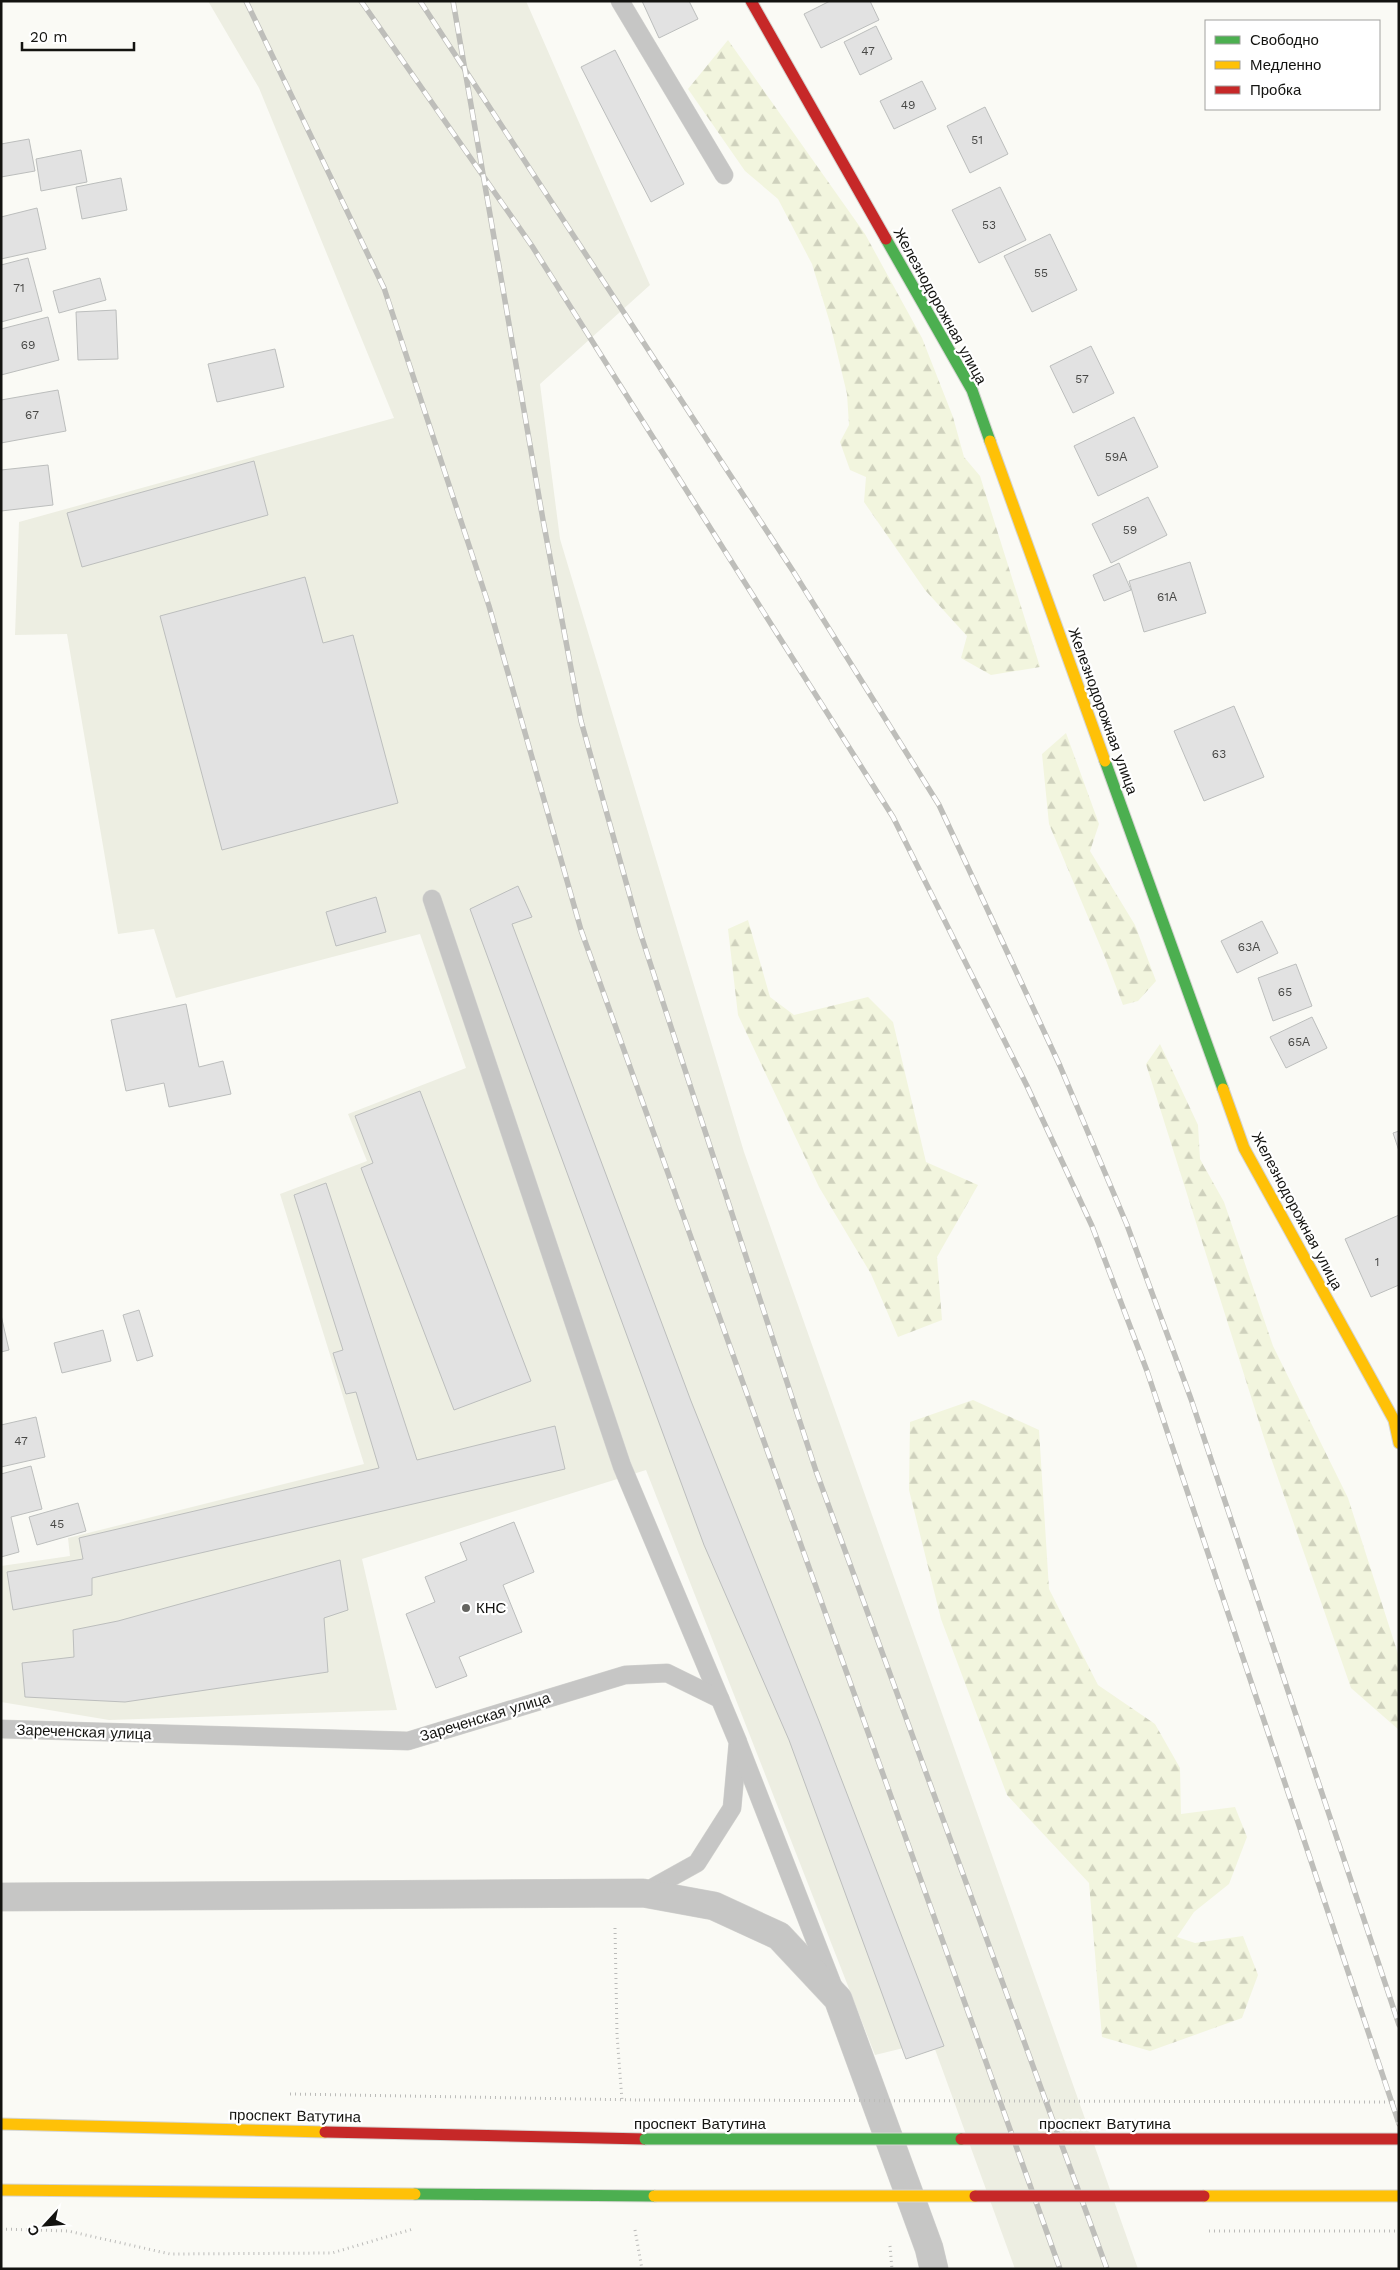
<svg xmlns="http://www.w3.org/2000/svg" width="1400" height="2270" font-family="'Work Sans',sans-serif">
<defs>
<pattern id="forest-firs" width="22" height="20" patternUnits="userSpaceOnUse" patternTransform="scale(1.25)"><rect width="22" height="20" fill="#f2f5de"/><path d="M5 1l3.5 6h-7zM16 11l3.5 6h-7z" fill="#cfd1bd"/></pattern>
</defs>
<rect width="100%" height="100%" fill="#fafaf5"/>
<path fill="#edeee2" d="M208 1H526L650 285 540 384 560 539 744 1152 1138 2269H1015L932 2041 875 2055 646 1470 362 1559 397 1710 109 1720 1 1702V1566L70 1556 68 1538 364 1464 280 1194 367 1161 348 1114 466 1068 420 934 176 998 154 929 118 934 67 634 15 635 19 522 394 418 259 88Z"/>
<g fill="url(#forest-firs)">
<path d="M728 40 865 234 922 338 953 417 964 457 980 476 1040 667 991 675 961 658 967 636 925 590 864 502 866 477 850 470 840 442 849 425 847 394 830 323 812 264 778 199 745 171 688 89Z"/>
<path d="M1066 733 1099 824 1090 851 1135 925 1156 981 1138 1001 1123 1005 1104 955 1049 824 1042 754Z"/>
<path d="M748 920 770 997 794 1015 868 997 893 1022 926 1162 978 1185 937 1257 942 1320 898 1337 871 1274 819 1187 738 1015 728 929Z"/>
<path d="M1160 1044 1198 1125 1200 1159 1224 1202 1273 1346 1348 1498 1399 1657V1730L1351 1688 1265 1441 1146 1064Z"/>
<path d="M973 1400 1039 1430 1049 1589 1098 1685 1155 1724 1180 1768 1181 1814 1235 1807 1247 1837 1229 1884 1194 1912 1177 1937 1195 1943 1243 1936 1258 1975 1242 2018 1150 2051 1102 2037 1089 1883 1007 1795 941 1619 909 1490 910 1422Z"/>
</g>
<g fill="#e2e2e2" stroke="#bcbebd">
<path d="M642 1H689L698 19 659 38Z"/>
<path d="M830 1H870L879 20 821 48 804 14Z"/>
<path d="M876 26 892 59 860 75 844 42Z"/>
<path d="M615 50 684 184 651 202 581 67Z"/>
<path d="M922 81 936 109 894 129 880 101Z"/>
<path d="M985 107 1008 154 970 173 947 126Z"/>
<path d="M29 139 35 171 1 177V144Z"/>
<path d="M81 150 87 182 41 191 36 159Z"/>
<path d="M121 178 127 210 82 219 76 187Z"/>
<path d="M1000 187 1026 240 979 263 952 210Z"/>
<path d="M37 208 46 249 1 259V217Z"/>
<path d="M1050 234 1077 290 1032 312 1004 256Z"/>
<path d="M28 258 42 311 1 322V265Z"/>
<path d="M100 278 106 300 59 313 53 291Z"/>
<path d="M116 310 118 359 78 360 76 312Z"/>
<path d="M48 317 59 360 1 375V329Z"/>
<path d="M1091 346 1114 393 1073 413 1050 366Z"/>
<path d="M275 349 284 387 217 402 208 364Z"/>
<path d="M58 390 66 431 1 443V400Z"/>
<path d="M1134 417 1158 467 1098 496 1074 446Z"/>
<path d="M254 461 268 515 82 567 67 513Z"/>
<path d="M48 465 53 505 1 511V470Z"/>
<path d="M1148 497 1167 535 1111 563 1092 524Z"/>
<path d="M1190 562 1206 613 1144 632 1129 581Z"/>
<path d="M1119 563 1131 590 1104 601 1093 575Z"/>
<path d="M305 577 323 643 353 635 398 803 222 850 160 616Z"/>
<path d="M1234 706 1264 777 1204 801 1174 731Z"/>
<path d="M518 886 532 917 512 924 691 1401 819 1721 944 2046 906 2059 789 1740 704 1545 470 909Z"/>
<path d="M376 897 386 932 336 946 326 912Z"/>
<path d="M1262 921 1278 953 1237 973 1221 941Z"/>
<path d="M1296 964 1312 1006 1273 1021 1258 978Z"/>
<path d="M186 1004 199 1067 223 1061 231 1094 169 1107 164 1083 126 1091 111 1020Z"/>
<path d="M1312 1017 1327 1048 1286 1068 1270 1037Z"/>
<path d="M420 1091 531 1381 454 1410 361 1168 373 1163 355 1116Z"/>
<path d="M1399 1131V1151L1393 1133Z"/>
<path d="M326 1183 417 1460 555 1426 565 1469 92 1578V1595L13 1610 7 1572 83 1559 79 1538 379 1468 356 1392 346 1394 333 1353 343 1350 294 1195Z"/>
<path d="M1399 1215V1285L1371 1297 1345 1239Z"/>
<path d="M139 1310 153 1356 137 1361 123 1315Z"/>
<path d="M1 1315 9 1350 1 1352Z"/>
<path d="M103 1330 111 1361 62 1373 54 1343Z"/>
<path d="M36 1417 45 1457 1 1467V1425Z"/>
<path d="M31 1466 42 1509 11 1517 19 1552 1 1557V1474Z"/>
<path d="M78 1503 86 1531 37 1545 29 1517Z"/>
<path d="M514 1522 534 1572 503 1585 522 1632 459 1657 467 1676 436 1688 406 1614 435 1602 425 1577 467 1560 460 1543Z"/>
<path d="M340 1560 348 1610 324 1618 328 1672 125 1702 25 1697 22 1663 74 1657 73 1630 118 1621Z"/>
</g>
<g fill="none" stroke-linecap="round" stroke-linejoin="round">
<defs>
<g id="lane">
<path d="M620 1 724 175"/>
<path d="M432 899 622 1466 720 1699"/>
<path d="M1 1729 408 1741 625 1675 667 1673 720 1699 738 1742 732 1808 697 1863 643 1893"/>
<path d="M739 1745 833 1986"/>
</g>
<path id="street" d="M1 1897 643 1893 714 1906 779 1936 838 1999 929 2248 934 2269"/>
<g id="fast">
<path d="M886 239 972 390 990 441"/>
<path d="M1105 761 1223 1089"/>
<path d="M415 2194 654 2196"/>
</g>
<g id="slow">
<path d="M990 441 1105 761"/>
<path d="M1223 1089 1244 1148 1394 1420 1399 1443"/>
<path d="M1 2124 325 2132"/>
<path d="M1 2190 415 2194"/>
<path d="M1204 2196H1399"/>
</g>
<g id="jam">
<path d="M751 1 886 239"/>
<path d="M325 2132 645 2139"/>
</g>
</defs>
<use href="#lane" stroke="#d4d4d1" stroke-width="19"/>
<use href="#street" stroke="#d4d4d1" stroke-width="29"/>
<use href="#fast" stroke="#d4d4d1" stroke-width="13"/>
<use href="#slow" stroke="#d4d4d1" stroke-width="13"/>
<use href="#jam" stroke="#d4d4d1" stroke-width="13"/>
<g stroke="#bbbbb9" stroke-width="3" stroke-dasharray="1 4" stroke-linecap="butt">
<path d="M615 1928 617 2035 622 2100"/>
<path d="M290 2094 639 2100"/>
<path d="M1 2229 68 2231 170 2254 332 2253 413 2229"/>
<path d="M635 2230 642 2269"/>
<path d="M890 2246 892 2269"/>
</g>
<use href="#lane" stroke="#c6c6c5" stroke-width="18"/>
<use href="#street" stroke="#c6c6c5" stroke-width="28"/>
<use href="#fast" stroke="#4caf50" stroke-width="11"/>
<use href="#slow" stroke="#ffc107" stroke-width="11"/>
<use href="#jam" stroke="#c62828" stroke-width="11"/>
<defs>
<g id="rail">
<path d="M246 1 384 288 489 606 581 930 1060 2269"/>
<path d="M361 1 532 246 893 817 1027 1086 1092 1226 1147 1371 1399 2124"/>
<path d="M420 1 793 571 939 805 1060 1066 1127 1225 1191 1399 1399 2025"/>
<path d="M453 1 543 520 581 721 640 932 816 1471 1107 2269"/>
</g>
</defs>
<use href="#rail" stroke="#bebeba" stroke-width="5.5"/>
<use href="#rail" stroke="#fff" stroke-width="4" stroke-dasharray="11" stroke-linecap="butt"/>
<defs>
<path id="fast-bridge" d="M645 2139H961"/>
<path id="slow-bridge" d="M654 2196H975"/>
<g id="jam-bridge">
<path d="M961 2139H1399"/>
<path d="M975 2196H1204"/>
</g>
</defs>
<use href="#fast-bridge" stroke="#d4d4d1" stroke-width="13" stroke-linecap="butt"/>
<use href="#slow-bridge" stroke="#d4d4d1" stroke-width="13" stroke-linecap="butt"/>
<use href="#jam-bridge" stroke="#d4d4d1" stroke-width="13" stroke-linecap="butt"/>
<g stroke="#bbbbb9" stroke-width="3" stroke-dasharray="1 4" stroke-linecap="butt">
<path d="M639 2100 1399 2102"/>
<path d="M1209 2231H1399"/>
</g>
<use href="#fast-bridge" stroke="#4caf50" stroke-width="11"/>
<use href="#slow-bridge" stroke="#ffc107" stroke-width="11"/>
<use href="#jam-bridge" stroke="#c62828" stroke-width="11"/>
</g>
<circle fill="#646460" stroke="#fff" stroke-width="2" cx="466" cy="1608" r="5"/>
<g text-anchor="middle" stroke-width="4.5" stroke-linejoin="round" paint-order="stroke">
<g font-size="12" fill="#484846">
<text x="868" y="55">47</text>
<text x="908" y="109">49</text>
<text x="977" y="144">51</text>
<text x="989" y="229">53</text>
<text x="1041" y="277">55</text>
<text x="19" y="292">71</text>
<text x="28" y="349">69</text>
<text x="1082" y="383">57</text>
<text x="32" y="419">67</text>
<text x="1116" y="461">59А</text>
<text x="1130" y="534">59</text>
<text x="1167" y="601">61А</text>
<text x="1219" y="758">63</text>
<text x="1249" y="951">63А</text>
<text x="1285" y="996">65</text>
<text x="1299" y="1046">65А</text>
<text x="1377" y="1266">1</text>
<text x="21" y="1445">47</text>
<text x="57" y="1528">45</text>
</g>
<g font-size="15" fill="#131310" stroke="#fff">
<text transform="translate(940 306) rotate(61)" y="5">Железнодорожная улица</text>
<text transform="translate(1103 711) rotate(70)" y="5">Железнодорожная улица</text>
<text transform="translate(1297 1211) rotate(62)" y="5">Железнодорожная улица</text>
<text transform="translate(485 1717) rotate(-17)" y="5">Зареченская улица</text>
<text transform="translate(84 1732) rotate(2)" y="5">Зареченская улица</text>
<text transform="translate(295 2116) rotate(1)" y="5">проспект Ватутина</text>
<text x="700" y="2129">проспект Ватутина</text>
<text x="1105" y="2129">проспект Ватутина</text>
</g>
<g font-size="15" fill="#131310" stroke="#fff" text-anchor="start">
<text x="476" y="1613">КНС</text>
</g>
</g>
<rect width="1400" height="2270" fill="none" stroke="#131310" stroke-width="5"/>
<rect x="1205" y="20" width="175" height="90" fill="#ffffff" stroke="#a1a19f"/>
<rect x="1215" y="36" width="25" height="8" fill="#4caf50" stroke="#a1a19f"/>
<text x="1250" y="45" font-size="15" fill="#131310">Свободно</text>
<rect x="1215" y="61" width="25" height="8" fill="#ffc107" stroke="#a1a19f"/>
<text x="1250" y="70" font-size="15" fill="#131310">Медленно</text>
<rect x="1215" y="86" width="25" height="8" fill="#c62828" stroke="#a1a19f"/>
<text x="1250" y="95" font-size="15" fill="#131310">Пробка</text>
<g transform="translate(45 2225) rotate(244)" stroke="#ffffff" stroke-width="4" paint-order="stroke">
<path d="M0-4L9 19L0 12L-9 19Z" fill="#131310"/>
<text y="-8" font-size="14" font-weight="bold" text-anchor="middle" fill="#131310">С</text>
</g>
<path d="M22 42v8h112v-8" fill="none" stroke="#131310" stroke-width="2.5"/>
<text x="30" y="42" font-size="15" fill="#131310" stroke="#ffffff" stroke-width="4" paint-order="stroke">20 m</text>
</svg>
